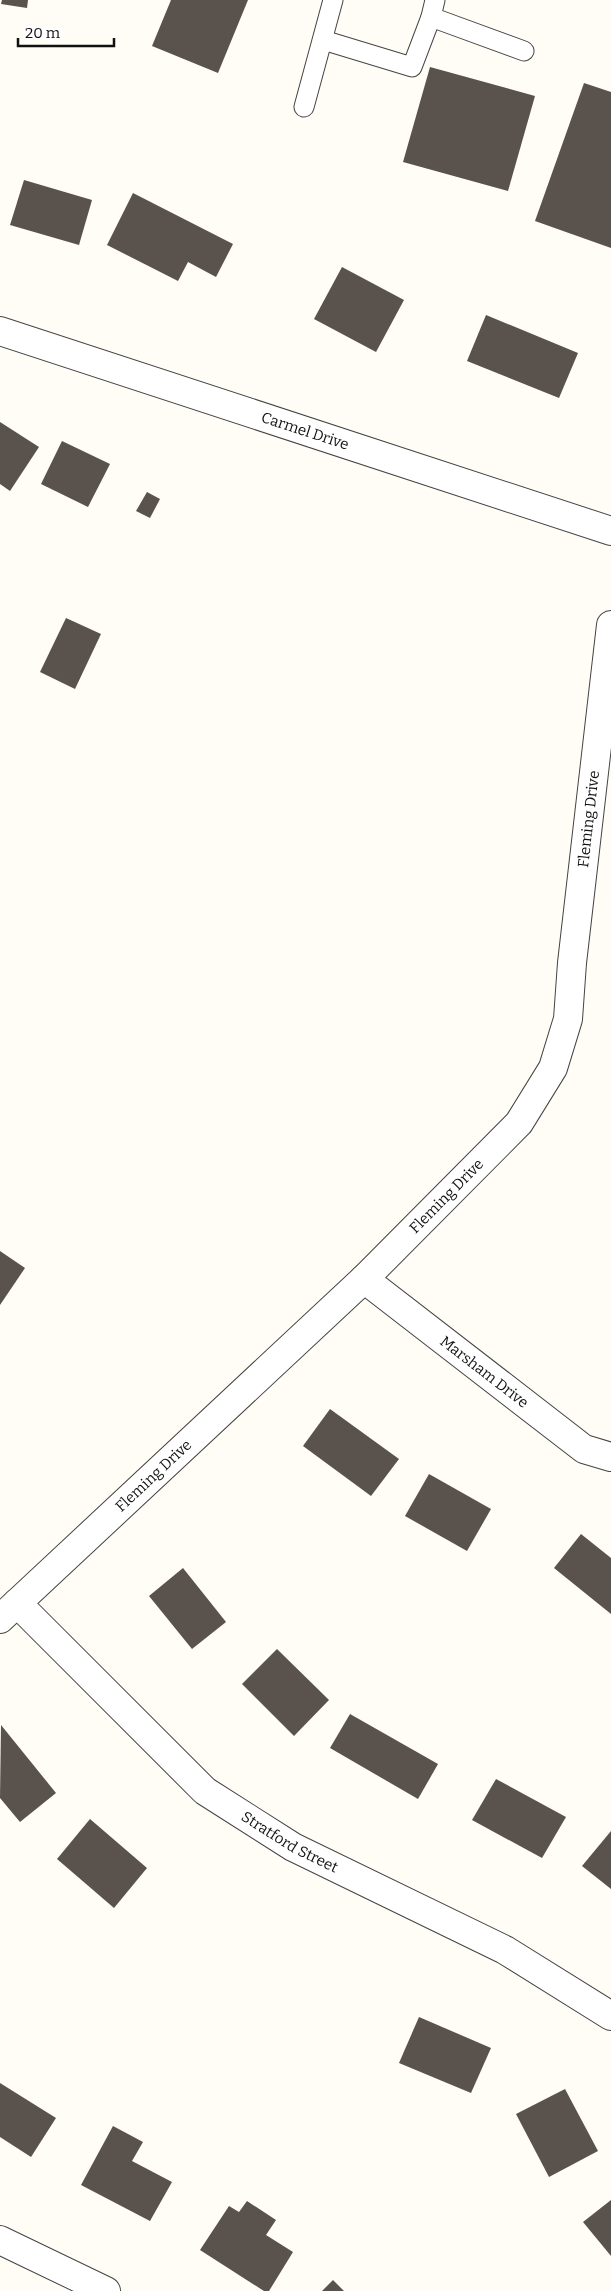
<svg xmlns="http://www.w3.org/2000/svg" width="611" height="2291" font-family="Bitter,serif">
<rect width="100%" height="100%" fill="#fffdf5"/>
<g fill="#5a524d">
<path d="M2 0H28L27 8 1 4Z"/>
<path d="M171 0H248L218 73 152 46Z"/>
<path d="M430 67 535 96 508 191 403 162Z"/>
<path d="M584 83 611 92V248L535 221Z"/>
<path d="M24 180 92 200 79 245 10 225Z"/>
<path d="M133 193 233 244 216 277 188 262 178 281 107 245Z"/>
<path d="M342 267 404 300 376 352 314 319Z"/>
<path d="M486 315 578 353 559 398 467 361Z"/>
<path d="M0 422 39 447 10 491 0 484Z"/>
<path d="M62 441 110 464 88 507 41 484Z"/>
<path d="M147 492 160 499 150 518 136 511Z"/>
<path d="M66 618 101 634 75 689 40 672Z"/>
<path d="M0 1251 25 1268 0 1305Z"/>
<path d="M330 1409 399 1459 371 1496 303 1446Z"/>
<path d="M429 1474 491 1509 467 1551 405 1516Z"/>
<path d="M581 1534 611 1558V1614L554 1568Z"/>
<path d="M183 1568 226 1622 192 1649 149 1596Z"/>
<path d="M277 1649 329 1700 294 1736 242 1684Z"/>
<path d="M350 1714 438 1764 418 1799 330 1748Z"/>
<path d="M1 1725 56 1793 20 1822 0 1798Z"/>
<path d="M496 1779 566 1817 542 1858 472 1820Z"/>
<path d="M90 1819 147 1868 114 1908 57 1859Z"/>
<path d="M611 1831V1889L582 1866Z"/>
<path d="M419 2017 491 2048 471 2093 399 2063Z"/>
<path d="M0 2083 56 2118 31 2157 0 2137Z"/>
<path d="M565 2089 598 2151 549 2177 516 2114Z"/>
<path d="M113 2126 143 2142 132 2161 172 2182 150 2221 81 2185Z"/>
<path d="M611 2200V2256L583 2222Z"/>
<path d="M247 2201 276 2220 266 2235 293 2252 269 2291H264L200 2250 229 2206 239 2212Z"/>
<path d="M333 2280 344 2291H322Z"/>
</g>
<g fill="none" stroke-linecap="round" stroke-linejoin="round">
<defs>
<g id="lane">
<path d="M435 0 431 17 524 51"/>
<path d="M323 40 412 67 431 17"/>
<path d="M304 107 333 0"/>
</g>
<g id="street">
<path id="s1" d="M0 331 611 531"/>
<path id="s2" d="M364 1279 584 1449 611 1457"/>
<path id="s3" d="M17 1603 205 1791 293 1847 505 1950 611 2016"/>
<path id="s4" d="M0 1619 364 1279 519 1123 553 1068 568 1019 572 963 611 625"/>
<path d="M0 2240 106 2291"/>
</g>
</defs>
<use href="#lane" stroke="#444" stroke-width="21"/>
<use href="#street" stroke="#444" stroke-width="30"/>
<use href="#lane" stroke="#fff" stroke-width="19"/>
<use href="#street" stroke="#fff" stroke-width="28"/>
</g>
<g text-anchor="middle" stroke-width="5" stroke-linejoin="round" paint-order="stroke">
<g font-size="15" fill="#111" stroke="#fff">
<text dy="5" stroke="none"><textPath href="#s1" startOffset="321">Carmel Drive</textPath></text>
<text dy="5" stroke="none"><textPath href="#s4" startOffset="1035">Fleming Drive</textPath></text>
<text dy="5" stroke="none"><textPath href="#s4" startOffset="615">Fleming Drive</textPath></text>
<text dy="5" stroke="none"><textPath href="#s2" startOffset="152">Marsham Drive</textPath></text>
<text dy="5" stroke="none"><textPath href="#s4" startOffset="210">Fleming Drive</textPath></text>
<text dy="5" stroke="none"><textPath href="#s3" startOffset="365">Stratford Street</textPath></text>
</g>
</g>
<path d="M18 38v8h96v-8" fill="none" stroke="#111111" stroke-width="2.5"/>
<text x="25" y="38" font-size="15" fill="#111111" stroke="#ffffff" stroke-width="4" paint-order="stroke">20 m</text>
</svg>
